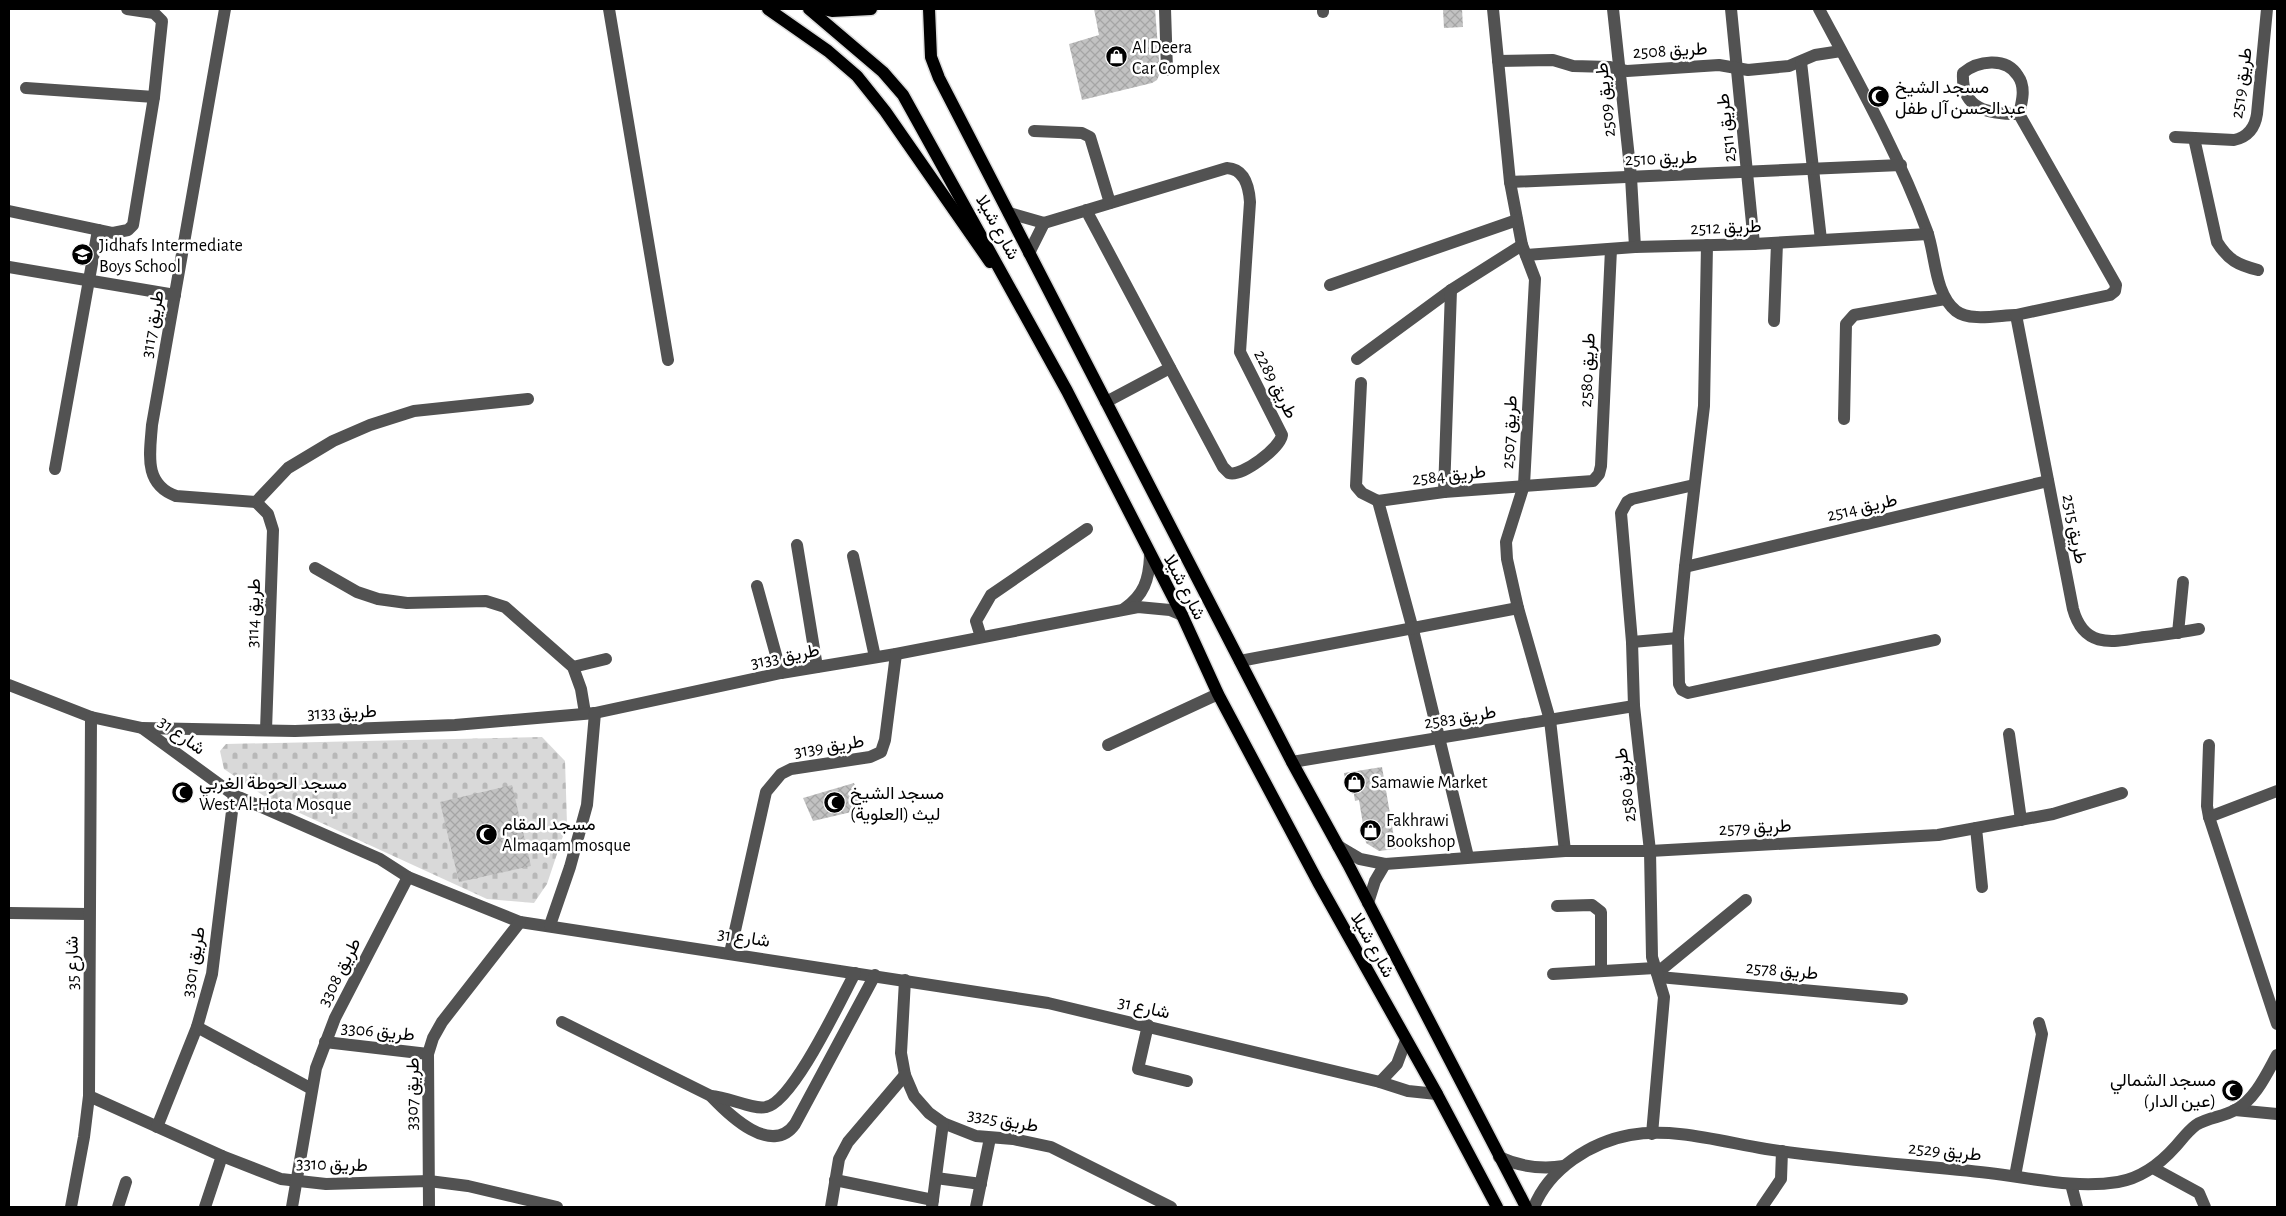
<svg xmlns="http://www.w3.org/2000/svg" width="2286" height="1216" font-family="'Alegreya Sans',Vazirmatn,sans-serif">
<defs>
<pattern id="cemetery-stones" width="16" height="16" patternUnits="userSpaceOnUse" patternTransform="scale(1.25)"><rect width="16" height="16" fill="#d9d9d9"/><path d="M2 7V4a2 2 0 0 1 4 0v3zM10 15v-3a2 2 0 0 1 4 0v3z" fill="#b8b8b8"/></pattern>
<pattern id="building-cross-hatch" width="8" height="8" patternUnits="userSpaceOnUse" patternTransform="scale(1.25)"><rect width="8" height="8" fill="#c2c2c2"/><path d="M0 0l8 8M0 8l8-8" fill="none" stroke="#a5a5a5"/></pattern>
</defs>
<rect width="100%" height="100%" fill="#fff"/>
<path fill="url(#cemetery-stones)" d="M542 737 565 761 567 824 547 884 534 903 487 899 267 798 224 769 220 751 226 744Z"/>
<g fill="url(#building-cross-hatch)">
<path d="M1094 9H1155L1160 73 1157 80 1152 83 1082 100 1069 44 1099 35Z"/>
<path d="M1443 9H1462L1463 27 1444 28Z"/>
<path d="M1382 767 1396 849 1379 851 1366 843 1359 800 1355 801 1353 788 1347 789 1344 773Z"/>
<path d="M854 783 864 809 813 821 803 798Z"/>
<path d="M512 785 531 866 459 882 440 802Z"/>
</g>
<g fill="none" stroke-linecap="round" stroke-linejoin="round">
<defs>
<g id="major">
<path d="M768 9 828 51 857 76 885 111 990 262"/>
<path d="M809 9 883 72 903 95 1067 391 1182 615 1218 694 1318 882 1437 1094 1497 1207"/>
<path d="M823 9 832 11 871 9"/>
<path d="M929 9 931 57 939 78 1292 762 1348 864 1526 1207"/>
</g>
</defs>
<use href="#major" stroke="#dbdbdb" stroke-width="15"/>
<g stroke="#525252" stroke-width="12">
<path d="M225 9 152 425C150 453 143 484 176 496L256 502"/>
<path d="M609 9 668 360"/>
<path d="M1165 9 1167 70"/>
<path d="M1323 9V12"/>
<path d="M1493 9 1510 182 1522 245 1535 279 1524 485 1506 542 1507 559 1518 608 1550 720 1565 851"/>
<path d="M1613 9 1631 177 1635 247"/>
<path d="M1731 9 1754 244"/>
<path d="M1819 9C1858 82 1898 153 1927 231 1936 256 1934 293 1956 311 1970 322 2000 315 2016 315L2073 609C2084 649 2112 642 2145 637 2163 635 2181 632 2199 629"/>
<path d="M1498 61 1553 60 1573 66 1610 67 1627 71 1719 65 1748 70 1789 66 1815 55 1841 51"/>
<path d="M1801 62 1821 240"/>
<path d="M26 88 154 97"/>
<path d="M1034 131 1082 133 1090 137 1110 203"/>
<path d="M2175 137 2234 140C2248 137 2255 128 2257 114L2267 9"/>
<path d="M2194 138 2217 242C2228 260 2238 265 2258 270"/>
<path d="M1510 182 1901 165"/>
<path d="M9 211 113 233 128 230 133 225 154 97 162 21 154 13 127 9"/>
<path d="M1009 213 1044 223 1227 168C1245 169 1249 187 1250 202L1240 352 1282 435C1280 448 1242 477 1229 473L1223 467 1086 210"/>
<path d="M1707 245 1704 406 1685 567 1678 638 1679 684 1682 690 1688 693 1935 640"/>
<path d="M1029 253 1044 223"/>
<path d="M1526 255 1635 247 1754 244 1928 234"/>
<path d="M9 267 175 295"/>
<path d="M1330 285 1517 220"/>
<path d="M2016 315 2110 295 2115 291 2116 285 2019 114C2022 102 2026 87 2018 76 2006 56 1977 61 1963 73 1961 110 1989 114 2019 114"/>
<path d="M1774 321 1777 243"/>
<path d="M1357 359 1451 290 1522 245"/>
<path d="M1361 383 1356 486 1362 493 1378 501 1444 492 1593 481 1599 474 1601 466 1611 249"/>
<path d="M1106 402 1170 368"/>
<path d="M1844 419 1846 324 1854 315 1945 299"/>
<path d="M55 469 98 230"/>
<path d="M1444 492 1451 290"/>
<path d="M1378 501 1412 626 1468 857"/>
<path d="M256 502 288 468 333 441 370 425 414 411 528 399"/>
<path d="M256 502 268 514 273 530 266 730"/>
<path d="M797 545 817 667"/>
<path d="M853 556 875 657"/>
<path d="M1685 567 2048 481"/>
<path d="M315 568 357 592 378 599 407 603 486 601 505 607 573 667 581 689 585 713"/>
<path d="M757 586 781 673"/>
<path d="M1124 609C1144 595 1149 580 1150 556"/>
<path d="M2178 633 2183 582"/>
<path d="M981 637 976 621 991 595 1087 529"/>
<path d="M1632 642 1678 638"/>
<path d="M1240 661 1518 608"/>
<path d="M573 667 606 659"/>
<path d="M9 685 91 717 142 728 295 731 455 725 595 713 781 673 896 654 1138 607 1170 610 1182 615"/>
<path d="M142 728 234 795 380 859 408 877 520 922 1048 1003 1380 1082 1408 1091 1437 1094"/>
<path d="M2009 734 2021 820"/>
<path d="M1108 745 1218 694"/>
<path d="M2209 745 2207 806 2209 817 2277 1024"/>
<path d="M1292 762 1634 706"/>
<path d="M2209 817 2277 791"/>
<path d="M1976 828 1982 887"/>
<path d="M1338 846 1360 859 1385 864 1565 851H1650L1938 835 2053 814 2122 793"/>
<path d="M1368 903 1375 881 1385 864"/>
<path d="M1557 906 1592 905 1601 912V970"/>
<path d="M9 913 89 914"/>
<path d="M550 925 570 867 587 805 595 713"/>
<path d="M730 953 766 792 781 774 791 769 870 757 881 752 885 740 896 654"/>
<path d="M1657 973 1746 900"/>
<path d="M1553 974 1655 968"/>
<path d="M1659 977 1902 999"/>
<path d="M905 980 901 1053 905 1075 914 1096 929 1113 943 1123 976 1136 1013 1139 1051 1147 1171 1207"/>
<path d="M562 1022 711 1096C729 1115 772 1157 795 1124L875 975"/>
<path d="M1148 1025 1138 1069 1187 1081"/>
<path d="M197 1027 310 1088"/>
<path d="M325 1042 428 1054"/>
<path d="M1380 1082 1397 1064 1406 1040"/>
<path d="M89 1096 222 1156 281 1179 326 1184 429 1181 468 1186 557 1207"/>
<path d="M711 1096C728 1097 753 1110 766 1107 793 1102 841 999 855 973"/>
<path d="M2235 1110 2277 1114"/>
<path d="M157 1127 197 1027 212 974 234 795"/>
<path d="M1652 1134 1664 997 1652 957 1650 851 1634 706 1632 642 1621 513 1627 502 1632 499 1694 485"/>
<path d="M1499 1157C1521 1167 1541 1170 1564 1166"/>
<path d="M2153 1168 2199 1193 2205 1207"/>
<path d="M2015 1176 2042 1034 2039 1023"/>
<path d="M936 1178 981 1184"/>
<path d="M835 1180 933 1200"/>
<path d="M2071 1184 2077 1207"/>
<path d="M71 1207 84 1137 89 1096 91 717"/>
<path d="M118 1207 126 1182"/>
<path d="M205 1207 222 1156"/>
<path d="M292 1207 316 1068 335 1018 408 877"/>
<path d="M429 1207 428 1054 433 1038 442 1022 520 922"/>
<path d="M831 1207 839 1159 848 1142 905 1075"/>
<path d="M932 1207 943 1123"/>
<path d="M976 1207 990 1138"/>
<path d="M1534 1207C1549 1169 1591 1142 1630 1135 1674 1127 1723 1142 1766 1149 1840 1160 1915 1165 1989 1173 2032 1178 2075 1189 2118 1182 2142 1178 2160 1164 2176 1146 2183 1138 2188 1131 2196 1125 2209 1117 2223 1117 2235 1110 2255 1100 2267 1073 2277 1055"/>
<path d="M1762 1207 1781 1179 1782 1151"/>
</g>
<use href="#major" stroke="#000" stroke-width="12"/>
</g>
<defs>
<symbol id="shop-disc" viewBox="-11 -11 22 22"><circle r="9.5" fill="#000" stroke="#fff"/><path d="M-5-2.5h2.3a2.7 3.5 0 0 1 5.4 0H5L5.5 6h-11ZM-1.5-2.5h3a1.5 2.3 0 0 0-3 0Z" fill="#fff"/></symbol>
<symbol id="mosque-disc" viewBox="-11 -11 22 22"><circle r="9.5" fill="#000" stroke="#fff"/><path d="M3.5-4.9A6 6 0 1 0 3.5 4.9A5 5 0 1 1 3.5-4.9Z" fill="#fff"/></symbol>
<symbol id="school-disc" viewBox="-11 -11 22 22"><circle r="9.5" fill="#000" stroke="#fff"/><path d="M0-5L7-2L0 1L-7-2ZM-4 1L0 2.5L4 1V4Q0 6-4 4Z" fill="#fff"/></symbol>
</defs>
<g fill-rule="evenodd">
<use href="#shop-disc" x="1104" y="44" width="25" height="25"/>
<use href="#mosque-disc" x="1866" y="84" width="25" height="25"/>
<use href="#school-disc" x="70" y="242" width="25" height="25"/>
<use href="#shop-disc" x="1342" y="770" width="25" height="25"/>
<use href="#mosque-disc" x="170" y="780" width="25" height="25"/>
<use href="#mosque-disc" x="822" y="790" width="25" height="25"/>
<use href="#shop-disc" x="1358" y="818" width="25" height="25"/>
<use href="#mosque-disc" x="474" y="822" width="25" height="25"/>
<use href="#mosque-disc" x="2220" y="1078" width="25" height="25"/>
</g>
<g text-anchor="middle" stroke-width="5" stroke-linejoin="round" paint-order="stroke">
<g font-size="18" fill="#000" stroke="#fff" text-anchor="start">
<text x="1132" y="53">Al Deera<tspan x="1132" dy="21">Car Complex</tspan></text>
<text x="1895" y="93">مسجد الشيخ<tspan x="1895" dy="21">عبدالحسن آل طفل</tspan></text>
<text x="99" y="251">Jidhafs Intermediate<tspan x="99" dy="21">Boys School</tspan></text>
<text x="1371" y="788">Samawie Market</text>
<text x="199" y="789">مسجد الحوطة الغربي<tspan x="199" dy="21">West Al-Hota Mosque</tspan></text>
<text x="850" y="799">مسجد الشيخ<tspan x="850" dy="21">ليث (العلوية)</tspan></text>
<text x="1386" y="826">Fakhrawi<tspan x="1386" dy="21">Bookshop</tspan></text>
<text x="502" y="830">مسجد المقام<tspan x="502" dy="21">Almaqam mosque</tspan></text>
<text x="2216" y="1086" text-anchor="end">مسجد الشمالي<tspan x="2216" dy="21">(عين الدار)</tspan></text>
</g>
<g font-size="18" fill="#000" stroke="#fff">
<text transform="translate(1670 50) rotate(-3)" y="6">طريق 2508</text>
<text transform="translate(2241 83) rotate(-82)" y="6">طريق 2519</text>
<text transform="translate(1605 100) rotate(-96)" y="6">طريق 2509</text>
<text transform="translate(1726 128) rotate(-96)" y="6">طريق 2511</text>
<text transform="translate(1661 158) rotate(-2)" y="6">طريق 2510</text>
<text transform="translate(998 227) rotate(61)" y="6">شارع شيلا</text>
<text transform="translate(1726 227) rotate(-2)" y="6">طريق 2512</text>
<text transform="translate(152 324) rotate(-80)" y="6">طريق 3117</text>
<text transform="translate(1587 370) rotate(-87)" y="6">طريق 2580</text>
<text transform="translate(1276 384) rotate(63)" y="6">طريق 2289</text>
<text transform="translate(1509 432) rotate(-87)" y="6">طريق 2507</text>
<text transform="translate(1449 475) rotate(-6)" y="6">طريق 2584</text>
<text transform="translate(1862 507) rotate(-13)" y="6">طريق 2514</text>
<text transform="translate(2075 529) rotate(79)" y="6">طريق 2515</text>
<text transform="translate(1185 587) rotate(63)" y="6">شارع شيلا</text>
<text transform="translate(253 613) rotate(-88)" y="6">طريق 3114</text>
<text transform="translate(785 656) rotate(-11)" y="6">طريق 3133</text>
<text transform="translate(342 712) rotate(-2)" y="6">طريق 3133</text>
<text transform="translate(1460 717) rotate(-9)" y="6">طريق 2583</text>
<text transform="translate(182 735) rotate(36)" y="6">شارع 31</text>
<text transform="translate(829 746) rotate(-9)" y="6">طريق 3139</text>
<text transform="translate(1625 785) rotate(-97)" y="6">طريق 2580</text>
<text transform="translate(1755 827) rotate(-3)" y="6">طريق 2579</text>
<text transform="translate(744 937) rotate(9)" y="6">شارع 31</text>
<text transform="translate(1373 945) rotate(61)" y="6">شارع شيلا</text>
<text transform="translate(193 962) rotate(-80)" y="6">طريق 3301</text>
<text transform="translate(72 963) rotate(-91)" y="6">شارع 35</text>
<text transform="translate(1782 970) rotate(5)" y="6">طريق 2578</text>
<text transform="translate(339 972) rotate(-63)" y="6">طريق 3308</text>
<text transform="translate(1144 1007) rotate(13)" y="6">شارع 31</text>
<text transform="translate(378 1031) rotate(6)" y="6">طريق 3306</text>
<text transform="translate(412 1094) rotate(-89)" y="6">طريق 3307</text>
<text transform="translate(1003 1120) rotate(10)" y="6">طريق 3325</text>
<text transform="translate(1945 1151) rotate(6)" y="6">طريق 2529</text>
<text transform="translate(332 1164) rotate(2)" y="6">طريق 3310</text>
</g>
</g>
<rect width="2286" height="1216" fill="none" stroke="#000000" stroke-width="20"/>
</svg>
